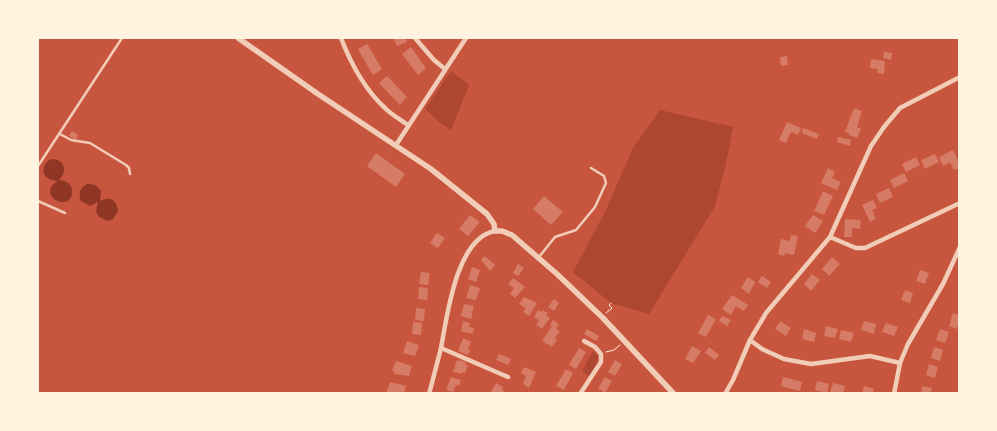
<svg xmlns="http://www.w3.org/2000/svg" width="997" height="431" font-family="'Public Sans',sans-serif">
<rect width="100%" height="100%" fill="#c8553d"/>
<g fill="#ae4732">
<path d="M451 71 469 85 451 130 438 121 425 109Z"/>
<path d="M660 110 733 127 725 168 715 206 649 314 611 303 573 272 605 212 633 148Z"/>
<path d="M593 351 598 356V361L590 376 582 371Z"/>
</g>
<g fill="#8f3625">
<path d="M51 159C65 159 68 171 59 180 66 180 73 184 72 193 70 213 36 196 57 181 43 181 38 166 51 159Z"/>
<path d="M87 184C94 184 97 185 101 191L100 201C109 196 117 200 118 211L113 219 107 221 98 216 96 211 98 202 90 206 81 201C78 193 80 188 87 184Z"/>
</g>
<g fill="#d67c66">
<path d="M393 38H405L407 42 397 46Z"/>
<path d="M367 44 382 69 373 75 358 49Z"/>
<path d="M411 47 426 68 418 75 402 54Z"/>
<path d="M884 52 892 53 891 60 883 58Z"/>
<path d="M787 56 788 65 781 66 780 57Z"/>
<path d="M871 59 885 61 884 74 877 73 878 69 870 68Z"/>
<path d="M387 76 407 97 400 105 379 83Z"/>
<path d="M854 108 862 111 857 127 861 129 857 138 849 135V133L845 132Z"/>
<path d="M787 122 801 128 798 135 791 132 786 143 779 140Z"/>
<path d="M803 128 819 134 817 139 802 133Z"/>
<path d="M72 131 78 135 76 140 69 136Z"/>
<path d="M838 137 851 140 850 146 837 142Z"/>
<path d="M953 150 960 165V168L954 170 950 162 943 166 939 157Z"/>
<path d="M376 153 405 174 396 187 367 166Z"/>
<path d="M935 154 939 162 925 169 921 160Z"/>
<path d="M916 157 920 165 906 172 902 164Z"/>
<path d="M828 168 835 172 832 178 841 182 837 190 821 183Z"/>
<path d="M904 173 908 181 894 188 890 180Z"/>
<path d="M889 188 893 197 880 203 876 194Z"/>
<path d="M823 191 833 196 824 215 814 211Z"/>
<path d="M544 196 563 212 551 225 533 209Z"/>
<path d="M873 200 877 208 872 210 876 219 870 222 862 205Z"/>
<path d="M470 215 480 222 468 236 459 229Z"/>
<path d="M813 215 823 221 815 233 805 226Z"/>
<path d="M845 219 861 220 860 229 852 228V237H844Z"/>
<path d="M437 233 445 238 438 248 430 243Z"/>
<path d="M791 235 798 236 794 255 785 253 784 256 778 254 781 239 790 241Z"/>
<path d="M485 256 495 265 490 271 481 260Z"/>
<path d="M832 257 840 264 829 276 822 269Z"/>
<path d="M518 264 524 268 518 276 513 273Z"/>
<path d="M472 267 480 270 476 282 468 279Z"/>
<path d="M920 270 929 273 925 284 916 281Z"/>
<path d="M421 272 430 273 428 285 419 284Z"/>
<path d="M812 274 820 280 811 291 804 284Z"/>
<path d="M762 276 771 282 767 288 758 282Z"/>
<path d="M748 277 755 282 749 294 741 288Z"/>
<path d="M513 278 525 287 515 298 510 294 514 288 508 284Z"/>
<path d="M470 285 480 288 476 300 466 298Z"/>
<path d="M419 287 428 288 427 300 418 299Z"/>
<path d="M905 290 913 293 910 303 901 300Z"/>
<path d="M732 295 748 305 744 311 736 306 731 315 722 309Z"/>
<path d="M524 297 537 303 529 316 523 312 526 308 519 304Z"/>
<path d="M554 299 559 303 554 311 548 307Z"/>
<path d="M464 304 474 306 471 319 461 316Z"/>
<path d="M416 308 425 309 424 321 415 320Z"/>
<path d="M538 310 541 312 542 310 548 313 546 315 550 318 542 329 536 325 539 320 534 317Z"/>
<path d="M953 313 960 315 957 329 949 326Z"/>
<path d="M708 315 716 319 706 337 698 333Z"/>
<path d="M722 316 731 320 727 326 719 321Z"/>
<path d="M553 320 559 324 556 329 560 331 555 338 557 340 552 347 542 341 552 326 550 325Z"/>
<path d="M463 321 470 323 469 327 474 328 473 334 461 331Z"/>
<path d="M780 321 791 328 786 336 775 329Z"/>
<path d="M864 321 876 324 874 334 861 330Z"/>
<path d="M413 322 422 323 421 335 412 334Z"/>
<path d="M886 323 898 327 894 336 882 332Z"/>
<path d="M826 326 838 329 835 338 824 336Z"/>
<path d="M587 329 599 336 596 341 584 334Z"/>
<path d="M804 329 816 333 814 342 802 339Z"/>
<path d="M940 329 949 332 945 343 936 340Z"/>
<path d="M841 330 854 333 851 342 839 339Z"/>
<path d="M463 338 471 342 468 349 470 350 468 355 458 351Z"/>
<path d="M407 341 419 345 415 356 403 353Z"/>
<path d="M692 346 701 351 693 363 685 359Z"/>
<path d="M709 347 719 355 715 360 705 353Z"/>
<path d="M934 347 943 350 940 361 931 358Z"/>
<path d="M579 348 586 352 576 369 569 365Z"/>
<path d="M499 354 511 359 508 365 496 360Z"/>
<path d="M457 360 466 362 465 365H468L465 373 462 372V374L453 372Z"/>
<path d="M615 360 622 364 615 376 608 372Z"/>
<path d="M396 361 412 366 409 376 394 374 395 372 392 371Z"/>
<path d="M929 364 938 367 935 378 926 375Z"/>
<path d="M524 367 536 372 529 388 523 384 526 376 521 373Z"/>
<path d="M566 369 573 373 564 390 556 386Z"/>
<path d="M451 377 461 380 459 386 456 385 453 392 446 390Z"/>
<path d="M605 377 612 381 605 393 598 388Z"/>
<path d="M783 377 802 382 800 391 781 386Z"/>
<path d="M817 381 829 384 827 393 815 390Z"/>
<path d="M390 382 406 386 404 393H386Z"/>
<path d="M496 383 503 387 502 390 508 394H490Z"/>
<path d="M833 383 845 386 843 394 830 392Z"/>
<path d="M864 386 874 389 872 394H862Z"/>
<path d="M922 386 932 388 930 394H921Z"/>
</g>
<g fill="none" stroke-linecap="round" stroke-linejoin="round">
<g stroke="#fff3e0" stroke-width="1">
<path d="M606 313 612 308 609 305 611 303"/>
<path d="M606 352 614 350 620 345"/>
</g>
<g stroke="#f1ccb7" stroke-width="2.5">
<path d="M60 134 71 140 90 143 126 165 129 168 130 174"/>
<path d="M38 166 122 38"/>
<path d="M38 201 65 213"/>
<path d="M539 257 555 237 576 230 595 207 606 183 604 176 591 168"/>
</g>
<g stroke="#f1ccb7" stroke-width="4.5">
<path d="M341 38C351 64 365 90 386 109 392 115 401 120 408 125"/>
<path d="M415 38 434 60 445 69"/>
<path d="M396 145 466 38"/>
<path d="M830 237 856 248H865L960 203"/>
<path d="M750 340 762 349 784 359 811 364 870 356 900 363"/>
<path d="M441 348 508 377"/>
<path d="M429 394C433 379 437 364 441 348 447 317 456 238 495 231"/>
<path d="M580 394 601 362V354L595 347 584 341"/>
<path d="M725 394 733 380 750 340 766 313 830 237 871 146 884 127 900 108 960 77"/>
<path d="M894 394 900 363 908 344 943 284 960 247"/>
</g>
<path stroke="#f1ccb7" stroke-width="5.5" d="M238 38 318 94 431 169 487 214 494 224 495 231H502L512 235 557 274 603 318 674 394"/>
</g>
<rect width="997" height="431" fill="none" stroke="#fff3e0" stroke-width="78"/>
</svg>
